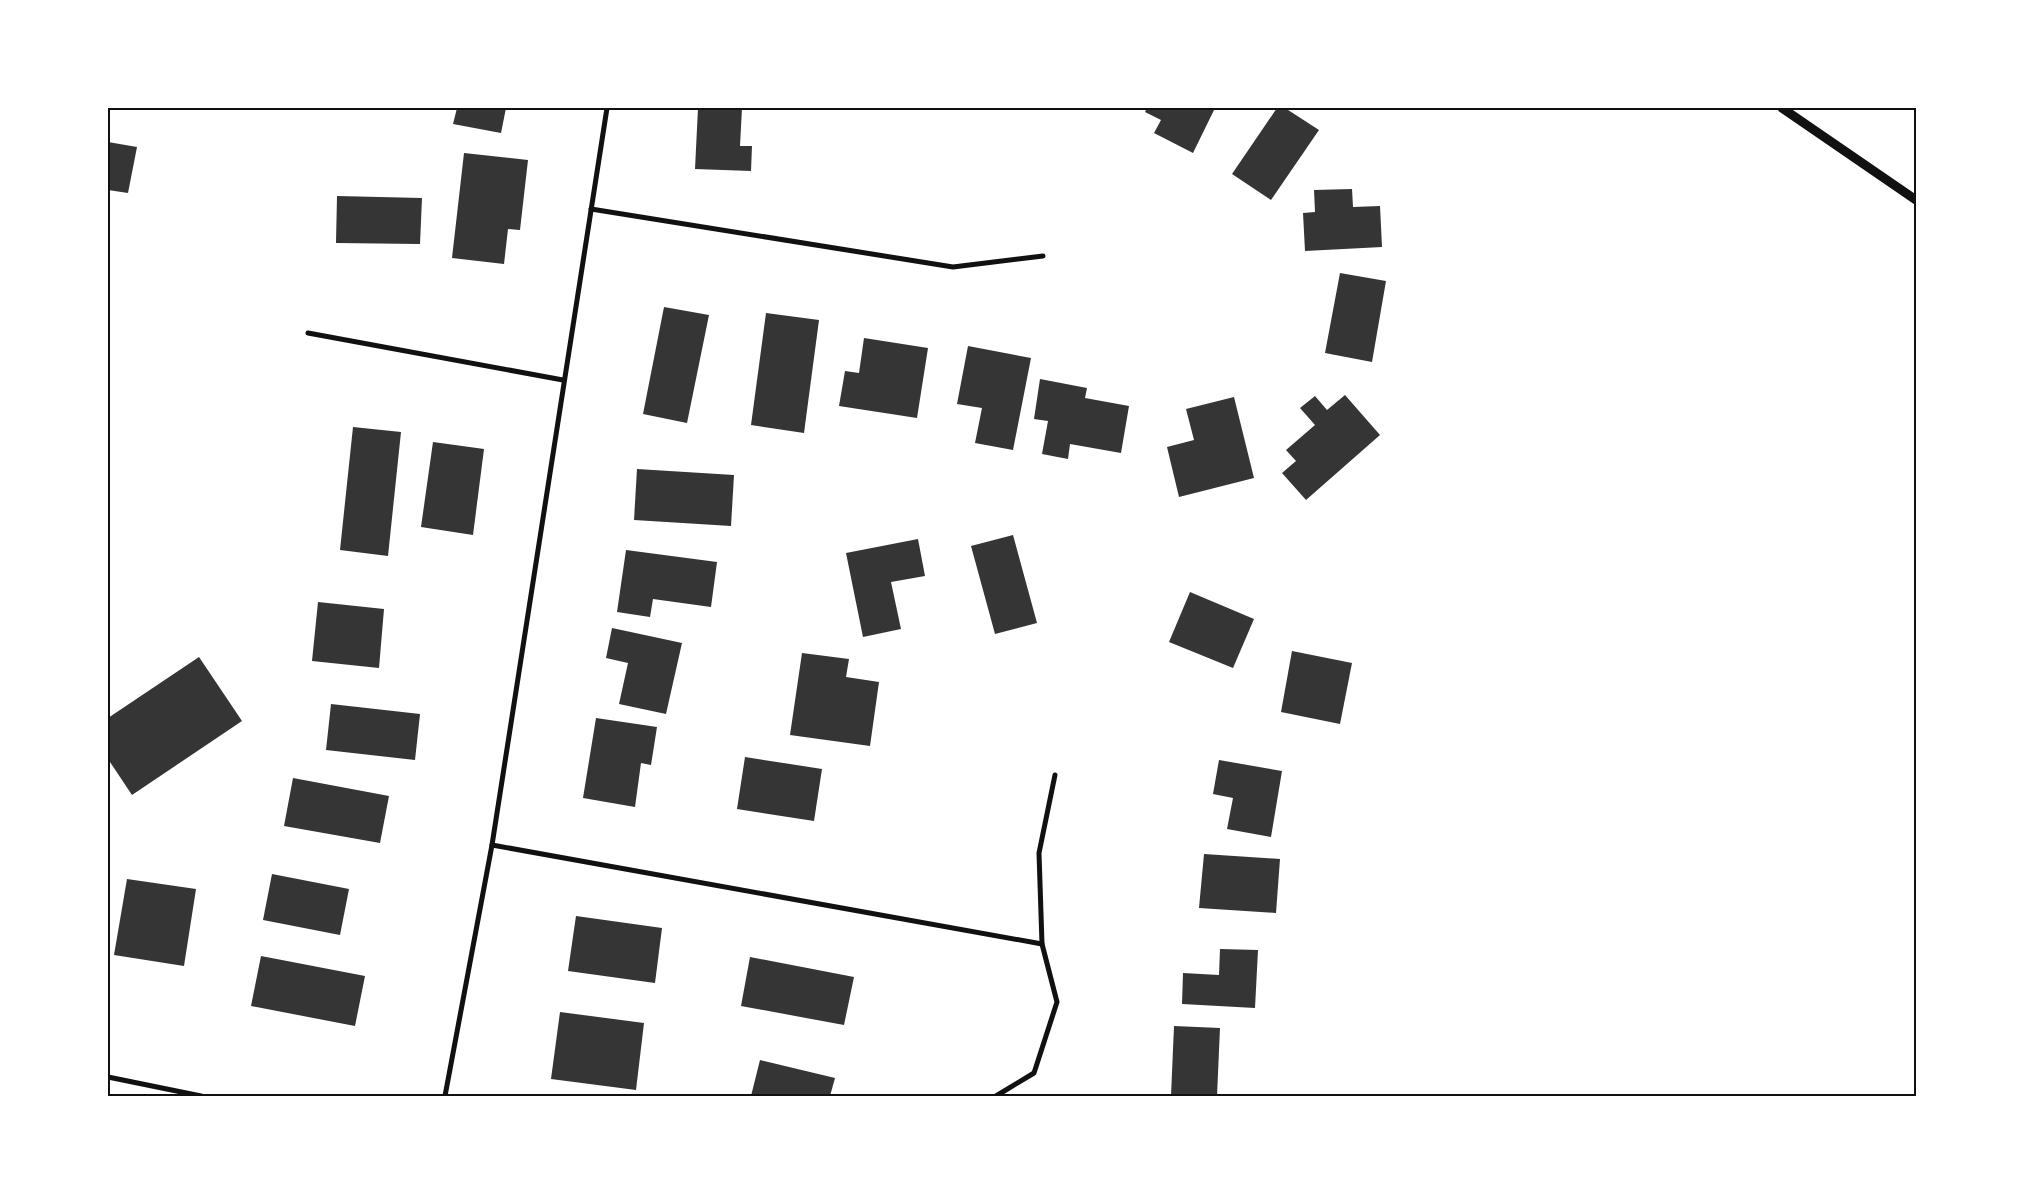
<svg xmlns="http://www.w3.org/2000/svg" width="2024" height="1204" font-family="'Noto Sans',sans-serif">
<rect width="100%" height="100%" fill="#fff"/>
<g fill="#353535">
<path d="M457 108H506L501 133 453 124Z"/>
<path d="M698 108H742L740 146H752L751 171 695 169Z"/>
<path d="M1147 108H1215L1193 153 1154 133 1161 120 1145 112Z"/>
<path d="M1277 108H1285L1319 130 1271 200 1232 174Z"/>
<path d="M108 142 137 147 128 193 108 190Z"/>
<path d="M464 153 528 160 520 230 508 229 504 264 452 258Z"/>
<path d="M1352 189 1353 207 1380 206 1382 247 1305 251 1303 213 1315 212 1314 190Z"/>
<path d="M337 196 422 198 420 244 336 243Z"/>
<path d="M1340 273 1386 281 1372 362 1325 353Z"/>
<path d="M664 307 709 315 687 423 643 414Z"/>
<path d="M766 313 819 320 804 433 751 425Z"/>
<path d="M864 338 928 348 917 418 839 406 845 371 859 373Z"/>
<path d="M968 346 1031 358 1013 450 975 443 982 408 957 404Z"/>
<path d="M1040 379 1087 388 1085 398 1129 406 1121 453 1070 444 1068 459 1042 454 1048 421 1034 419Z"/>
<path d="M1345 395 1380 435 1306 500 1282 473 1296 461 1286 450 1315 425 1300 408 1315 396 1327 410Z"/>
<path d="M1234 397 1254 478 1179 497 1167 447 1194 440 1186 409Z"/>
<path d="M353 427 401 432 388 556 340 550Z"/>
<path d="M433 442 484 449 473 535 421 527Z"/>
<path d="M637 469 734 475 731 526 634 520Z"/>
<path d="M1013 535 1037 623 995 634 971 546Z"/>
<path d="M918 539 925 576 891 582 901 629 863 637 846 553Z"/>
<path d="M626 550 717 562 711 607 653 599 650 617 617 612Z"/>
<path d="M1190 592 1254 619 1233 668 1169 642Z"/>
<path d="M318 602 384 609 379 668 312 661Z"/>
<path d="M612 628 682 643 666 714 619 704 628 663 606 658Z"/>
<path d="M1292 651 1352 663 1340 724 1281 712Z"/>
<path d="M802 653 849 659 846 677 879 682 870 746 790 735Z"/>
<path d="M199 657 242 721 132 795 108 759V718Z"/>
<path d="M331 704 420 714 415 760 326 750Z"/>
<path d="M596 718 657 727 651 765 641 763 635 807 583 798Z"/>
<path d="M745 757 822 769 814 821 737 809Z"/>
<path d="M1219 760 1282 771 1271 837 1227 829 1233 798 1213 794Z"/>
<path d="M293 778 389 796 380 843 284 826Z"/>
<path d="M1204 854 1280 859 1276 913 1199 908Z"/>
<path d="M272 874 349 889 340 935 263 920Z"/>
<path d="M127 879 196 889 184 966 114 955Z"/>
<path d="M576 916 662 928 655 983 568 971Z"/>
<path d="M1220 949 1258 950 1255 1008 1182 1004 1183 973 1219 975Z"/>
<path d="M261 956 365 976 355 1026 251 1006Z"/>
<path d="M750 957 854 977 844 1025 741 1006Z"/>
<path d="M560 1012 644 1023 636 1090 551 1079Z"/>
<path d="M1174 1026 1220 1028 1217 1096H1171Z"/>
<path d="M760 1060 835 1078 830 1096H751Z"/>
</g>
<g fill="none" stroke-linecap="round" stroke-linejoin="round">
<g stroke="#111" stroke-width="5">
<path d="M591 209 953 267 1043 256"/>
<path d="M308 333 563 380"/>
<path d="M492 845 1042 944"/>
<path d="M108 1077 201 1096"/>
<path d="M445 1096 492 845 607 108"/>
<path d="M996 1096 1034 1073 1057 1002 1042 944 1039 853 1055 775"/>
</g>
<path stroke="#111" stroke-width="9" d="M1782 108 1916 200"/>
</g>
<rect width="2024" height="1204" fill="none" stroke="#ffffff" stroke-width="218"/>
<rect x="109" y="109" width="1806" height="986" fill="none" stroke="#111" stroke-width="2"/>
</svg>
